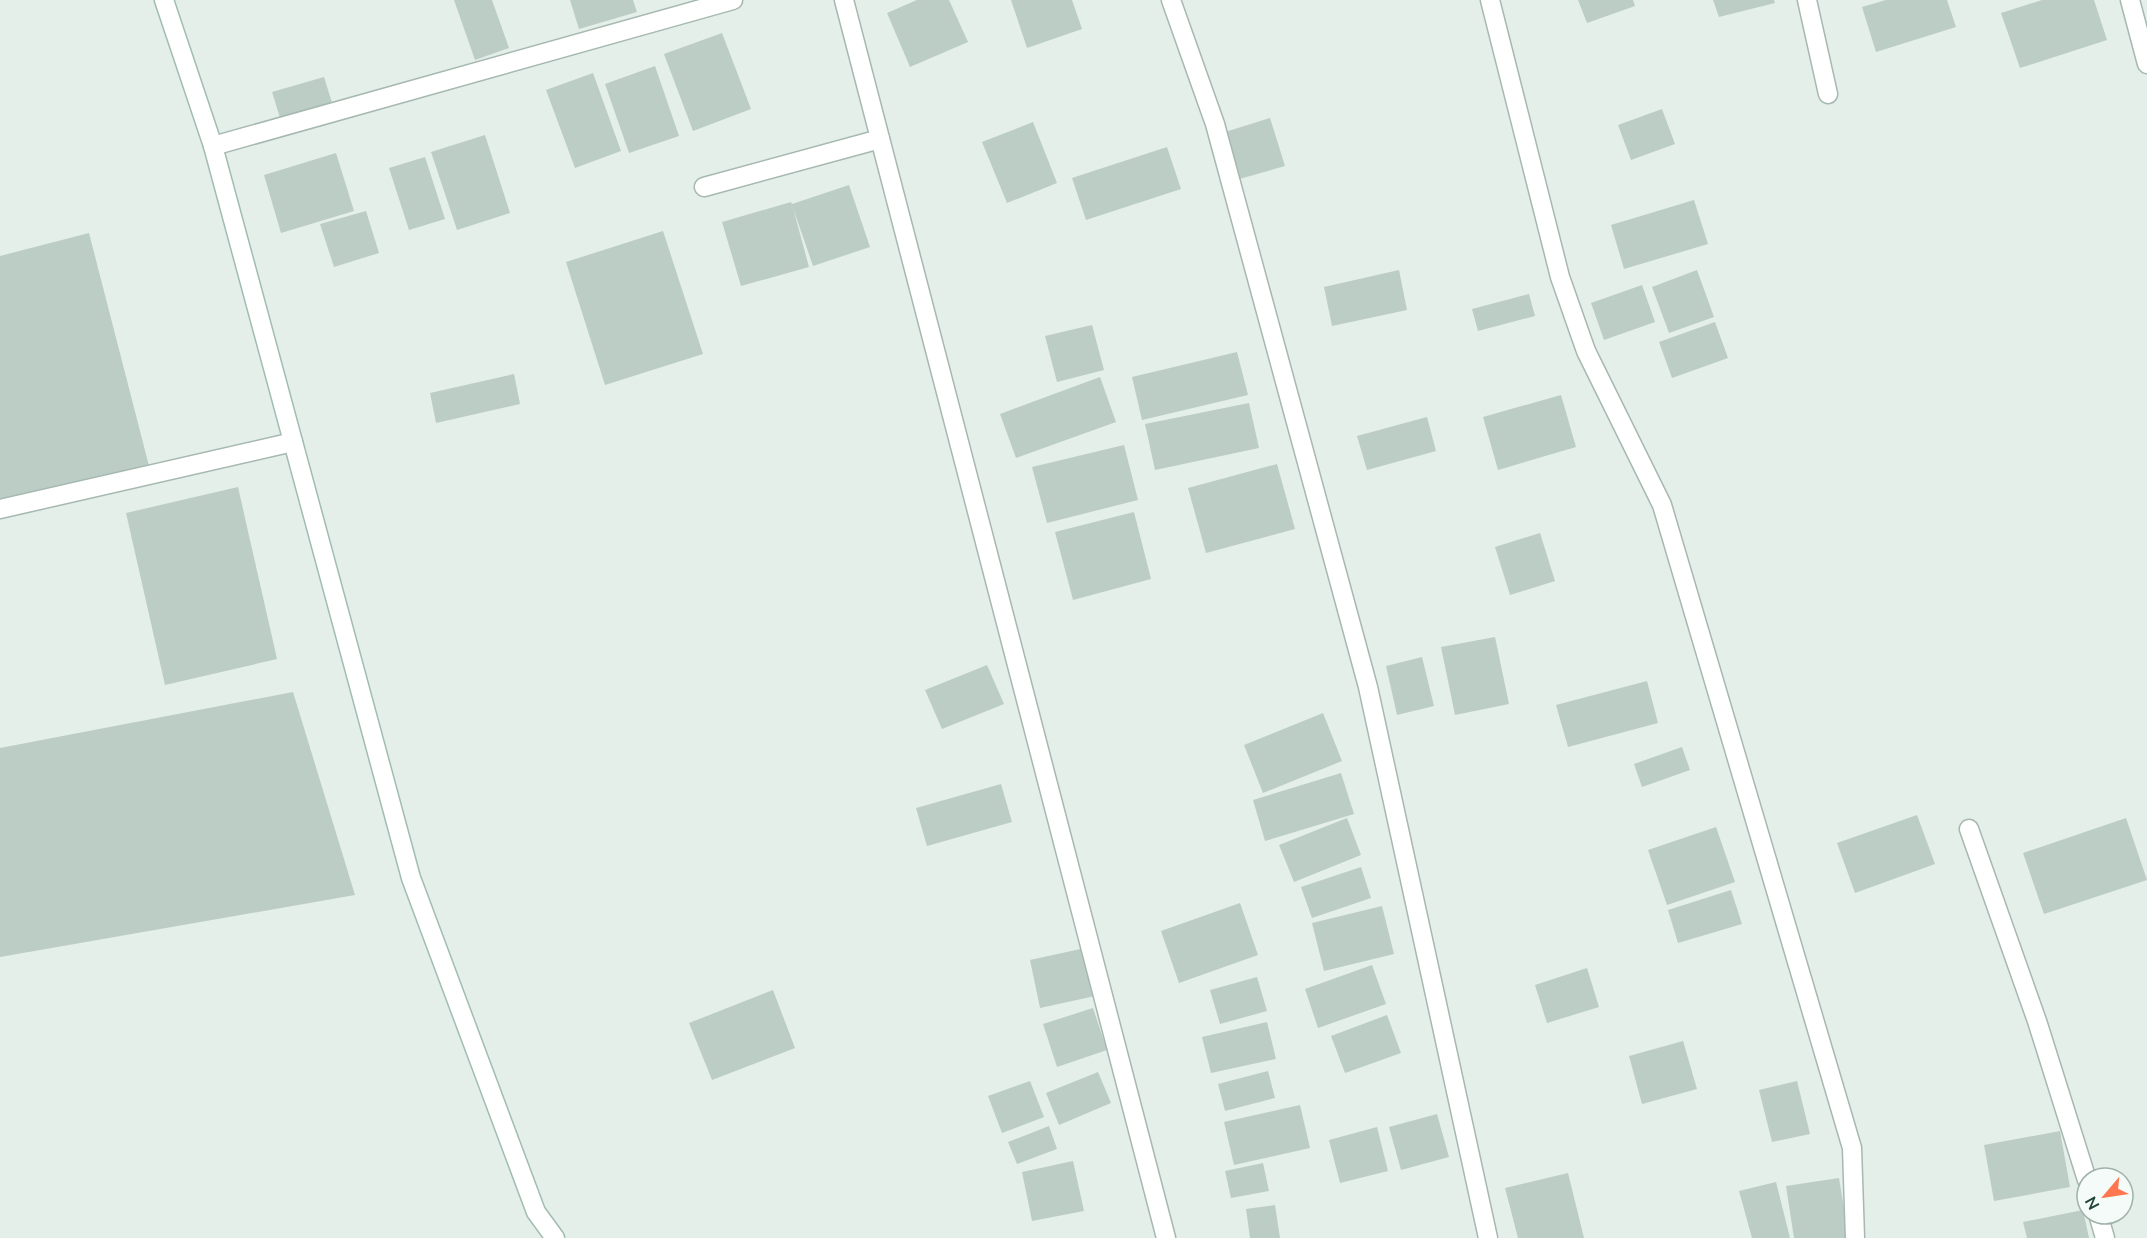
<svg xmlns="http://www.w3.org/2000/svg" width="2147" height="1238" font-family="Mulish,sans-serif">
<rect width="100%" height="100%" fill="#e4efe9"/>
<g fill="#bbcdc5">
<path d="M454 0H492L509 48 475 60Z"/>
<path d="M570 0H633L637 12 579 29Z"/>
<path d="M917 0H949L968 42 910 67 887 13Z"/>
<path d="M1011 0H1072L1082 29 1027 48Z"/>
<path d="M1578 0H1633L1635 6 1587 23Z"/>
<path d="M1713 0H1774L1775 3 1719 17Z"/>
<path d="M1886 0H1947L1956 27 1876 52 1862 7Z"/>
<path d="M2042 0H2094L2107 40 2020 68 2001 13Z"/>
<path d="M722 33 751 109 693 131 664 54Z"/>
<path d="M655 66 679 136 629 153 605 84Z"/>
<path d="M593 73 621 151 575 168 546 90Z"/>
<path d="M324 77 333 106 281 121 272 92Z"/>
<path d="M1662 109 1675 144 1631 160 1618 125Z"/>
<path d="M1270 118 1285 166 1236 180 1222 133Z"/>
<path d="M1033 122 1057 183 1007 203 982 142Z"/>
<path d="M485 135 510 213 457 230 431 152Z"/>
<path d="M1167 147 1181 189 1086 220 1072 178Z"/>
<path d="M336 153 354 211 281 233 264 175Z"/>
<path d="M425 157 445 219 409 230 389 168Z"/>
<path d="M849 185 870 247 813 266 793 208 809 267 741 286 722 222 791 202 792 204Z"/>
<path d="M1694 200 1708 244 1624 269 1611 225Z"/>
<path d="M366 211 379 253 334 267 320 224Z"/>
<path d="M663 231 703 354 605 385 566 262Z"/>
<path d="M89 233 149 466 0 504V256Z"/>
<path d="M1399 270 1407 310 1332 326 1324 287Z"/>
<path d="M1697 270 1714 317 1669 333 1652 287Z"/>
<path d="M1642 285 1655 322 1604 340 1591 303Z"/>
<path d="M1529 294 1535 316 1478 331 1472 309Z"/>
<path d="M1715 322 1728 358 1672 378 1659 342Z"/>
<path d="M1092 325 1104 370 1057 382 1045 336Z"/>
<path d="M1237 352 1248 395 1142 420 1132 377Z"/>
<path d="M514 374 520 404 436 423 430 393Z"/>
<path d="M1100 377 1116 422 1016 458 1000 414Z"/>
<path d="M1561 395 1576 447 1498 470 1483 417Z"/>
<path d="M1249 403 1259 448 1155 470 1145 424Z"/>
<path d="M1427 417 1436 451 1367 470 1357 436Z"/>
<path d="M1124 445 1138 500 1047 523 1032 467Z"/>
<path d="M1277 464 1295 529 1206 553 1188 488Z"/>
<path d="M238 487 277 659 165 685 126 513Z"/>
<path d="M1134 512 1151 579 1073 600 1055 532Z"/>
<path d="M1540 533 1555 581 1510 595 1495 547Z"/>
<path d="M1495 637 1509 704 1455 715 1441 647Z"/>
<path d="M1422 657 1434 706 1397 715 1386 666Z"/>
<path d="M987 665 1004 704 942 729 925 690Z"/>
<path d="M1647 681 1658 723 1568 747 1556 705Z"/>
<path d="M293 692 355 895 0 957V748Z"/>
<path d="M1323 713 1342 761 1263 793 1244 745Z"/>
<path d="M1682 747 1690 770 1642 787 1634 764Z"/>
<path d="M1341 773 1354 814 1265 841 1253 800Z"/>
<path d="M1001 784 1012 822 927 846 916 808Z"/>
<path d="M1917 815 1935 864 1855 893 1837 843Z"/>
<path d="M1347 818 1361 855 1294 882 1279 845Z"/>
<path d="M2126 818 2147 880 2044 914 2023 853Z"/>
<path d="M1716 827 1735 882 1667 905 1648 850Z"/>
<path d="M1361 867 1371 898 1312 918 1301 887Z"/>
<path d="M1731 890 1742 924 1678 943 1668 910Z"/>
<path d="M1240 903 1258 955 1179 983 1161 931Z"/>
<path d="M1382 906 1394 954 1324 971 1312 923Z"/>
<path d="M1085 948 1095 996 1040 1008 1030 960Z"/>
<path d="M1372 965 1386 1004 1318 1028 1305 989Z"/>
<path d="M1587 968 1599 1007 1547 1023 1535 985Z"/>
<path d="M1257 977 1267 1011 1220 1024 1210 990Z"/>
<path d="M773 990 795 1048 712 1080 689 1023Z"/>
<path d="M1093 1008 1107 1050 1057 1067 1043 1024Z"/>
<path d="M1387 1015 1401 1053 1345 1073 1331 1036Z"/>
<path d="M1267 1022 1276 1059 1211 1073 1202 1037Z"/>
<path d="M1683 1041 1697 1089 1642 1104 1629 1056Z"/>
<path d="M1268 1071 1275 1098 1225 1111 1218 1084Z"/>
<path d="M1098 1072 1111 1103 1059 1125 1046 1093Z"/>
<path d="M1030 1081 1044 1117 1002 1133 988 1096Z"/>
<path d="M1797 1081 1810 1134 1772 1142 1759 1090Z"/>
<path d="M1300 1105 1310 1148 1234 1165 1224 1122Z"/>
<path d="M1437 1114 1449 1157 1401 1170 1389 1127Z"/>
<path d="M1049 1126 1057 1149 1017 1164 1008 1142Z"/>
<path d="M1377 1127 1388 1171 1340 1183 1329 1140Z"/>
<path d="M2060 1131 2070 1187 1994 1201 1984 1145Z"/>
<path d="M1073 1161 1084 1211 1032 1221 1022 1172Z"/>
<path d="M1263 1163 1269 1191 1231 1198 1225 1171Z"/>
<path d="M1568 1173 1584 1238H1518L1505 1188Z"/>
<path d="M1839 1178 1849 1238H1794L1786 1186Z"/>
<path d="M1776 1182 1790 1238H1752L1739 1191Z"/>
<path d="M1275 1205 1280 1238H1250L1246 1209Z"/>
<path d="M2083 1210 2089 1238H2027L2023 1222Z"/>
</g>
<g fill="none" stroke-linecap="round" stroke-linejoin="round">
<defs>
<path id="lane" d="M704 187 880 139"/>
<g id="street">
<path d="M844 0 1166 1238"/>
<path d="M1171 0 1215 124 1368 687 1488 1238"/>
<path d="M1490 0 1560 277 1586 351 1662 505 1852 1148 1855 1238"/>
<path d="M1807 0 1828 94"/>
<path d="M2130 0 2147 64"/>
<path d="M213 146 733 0"/>
<path d="M0 509 293 442"/>
<path d="M1969 829 2037 1021 2087 1180"/>
<path d="M2098 1214 2105 1238"/>
</g>
<path id="secondary" d="M164 0 213 146 411 878 536 1212 555 1238"/>
</defs>
<use href="#lane" stroke="#a6b8b1" stroke-width="21"/>
<use href="#street" stroke="#a6b8b1" stroke-width="21"/>
<use href="#secondary" stroke="#a1bcb2" stroke-width="21"/>
<use href="#lane" stroke="#fff" stroke-width="18"/>
<use href="#street" stroke="#fff" stroke-width="18"/>
<use href="#secondary" stroke="#fff" stroke-width="18"/>
</g>
<g transform="translate(2105 1196) rotate(241)"><circle r="28" fill="#f5fbf8" stroke="#a0b1ac" stroke-width="1.5"/>
<path d="M0-4.5L10 22L0 15L-10 22Z" fill="#ff7751"/>
<text y="-9" font-size="16" font-weight="bold" text-anchor="middle" fill="#214339">N</text>
</g>
</svg>
